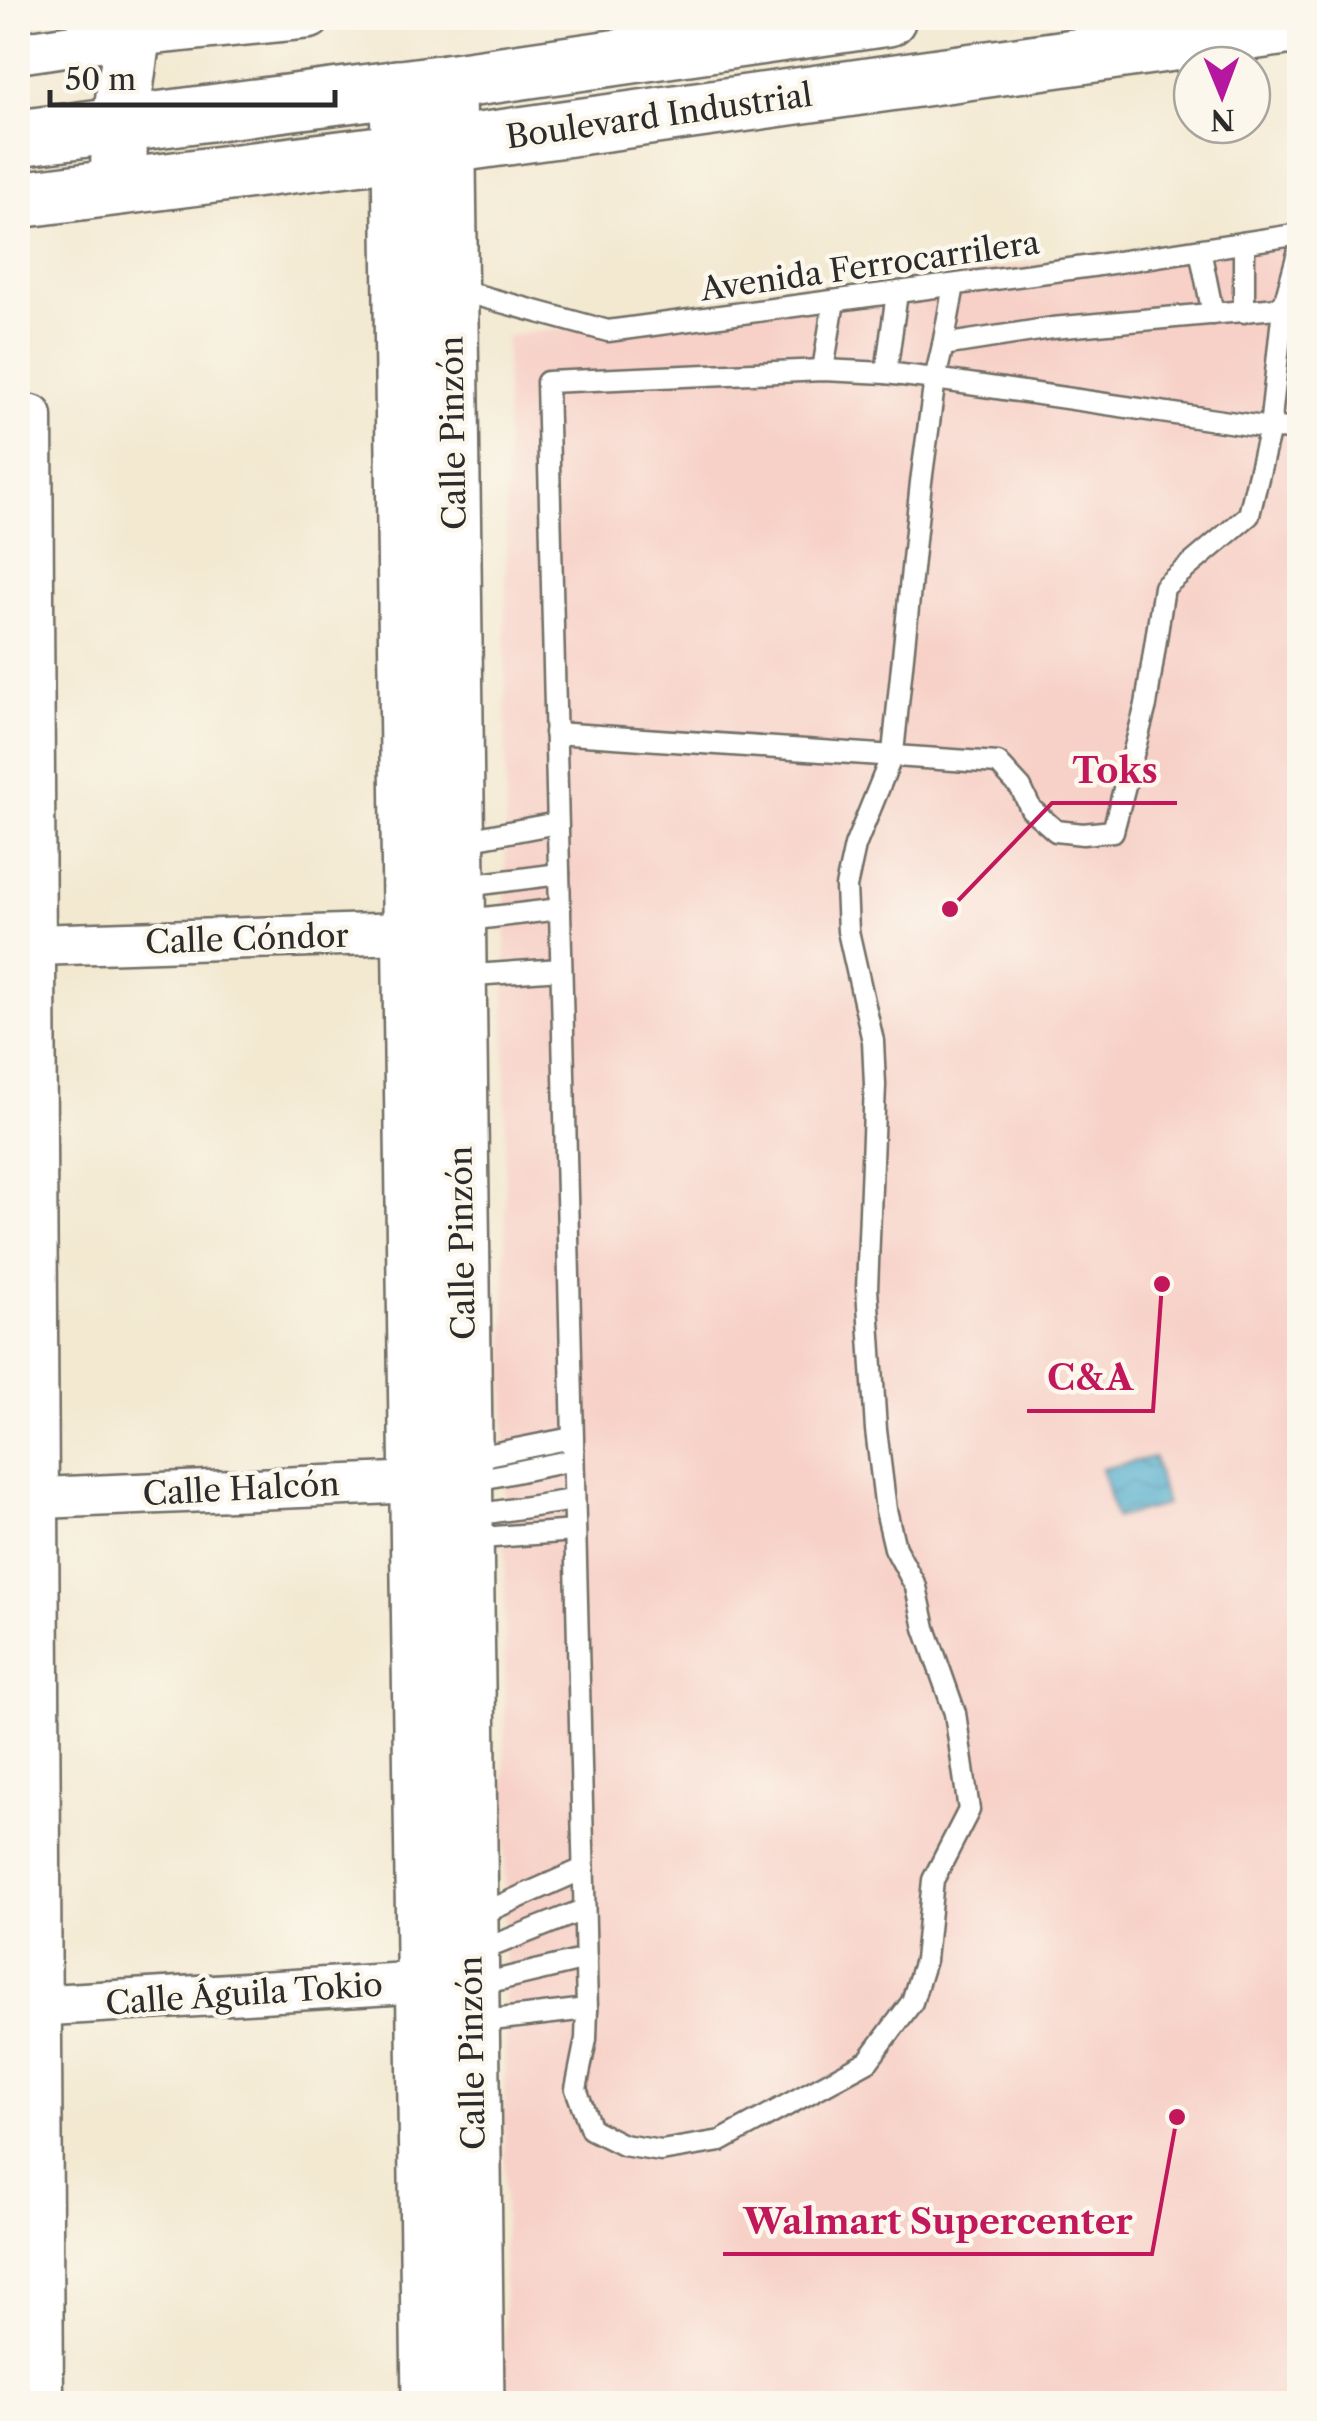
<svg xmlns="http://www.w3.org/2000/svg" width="1317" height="2421" font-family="'Libre Caslon Text',serif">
<defs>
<pattern id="water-waves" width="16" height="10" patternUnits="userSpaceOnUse" patternTransform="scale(2.5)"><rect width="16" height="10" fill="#4dabcc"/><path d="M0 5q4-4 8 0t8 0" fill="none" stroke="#408ba6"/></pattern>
</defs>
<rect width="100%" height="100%" fill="#fbf7ec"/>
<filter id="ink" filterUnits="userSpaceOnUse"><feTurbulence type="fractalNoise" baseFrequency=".01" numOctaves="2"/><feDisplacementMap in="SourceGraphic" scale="20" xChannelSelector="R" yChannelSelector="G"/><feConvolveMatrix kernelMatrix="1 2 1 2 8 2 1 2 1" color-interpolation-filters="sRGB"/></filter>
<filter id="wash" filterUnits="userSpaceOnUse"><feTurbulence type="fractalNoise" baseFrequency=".0048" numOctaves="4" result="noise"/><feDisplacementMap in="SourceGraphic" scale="40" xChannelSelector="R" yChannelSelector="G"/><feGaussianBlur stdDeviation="2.25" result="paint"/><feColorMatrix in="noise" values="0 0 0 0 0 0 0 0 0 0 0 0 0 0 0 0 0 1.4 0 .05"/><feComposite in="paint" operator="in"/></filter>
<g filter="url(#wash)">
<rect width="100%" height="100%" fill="#f3e9d1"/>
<path fill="#f7d1c8" d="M1299 227V2403L504 2404 506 336Z"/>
<path fill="url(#water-waves)" stroke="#3c6b7c" stroke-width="2.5" d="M1154 1457 1166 1505 1115 1518 1102 1469Z"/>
</g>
<g filter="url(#ink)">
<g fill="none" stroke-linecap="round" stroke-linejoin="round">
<defs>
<g id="lane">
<path d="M1244 243V312"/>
<path d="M1200 250 1213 314"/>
<path d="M454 289 608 331 1092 266 1300 234"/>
<path d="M1300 306 1052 328 943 345 935 379 1270 428 1300 429"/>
<path d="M943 345 954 285"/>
<path d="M823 370 886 373 935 379 921 482 893 753 855 846 846 887 848 931 873 1041 875 1085 867 1289 876 1430 886 1510 895 1548 916 1587 925 1628 955 1713 969 1810 933 1880 925 1960 912 2002 868 2061 721 2141 661 2151 623 2145 591 2129 576 2089 586 2039 587 2009 547 382Z"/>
<path d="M823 370 834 301"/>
<path d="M886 373 897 293"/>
<path d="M555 733 998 763 1021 788 1031 809 1056 831 1083 834 1113 831 1146 705 1164 587 1249 515 1270 428 1283 308 1300 246"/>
<path d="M461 841 557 823"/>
<path d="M458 887 559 874"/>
<path d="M459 921 560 909"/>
<path d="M459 976 561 969"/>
<path d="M467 1459 572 1438"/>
<path d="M467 1482 573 1460"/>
<path d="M468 1516 573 1500"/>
<path d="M468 1539 575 1531"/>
<path d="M472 1918 581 1870"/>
<path d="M472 1954 583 1910"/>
<path d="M473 1986 586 1959"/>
<path d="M474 2022 587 2009"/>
</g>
<g id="street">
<path d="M18 53 132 36 310 18"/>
<path d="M32 416 43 2404"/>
<path d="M35 945 435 932"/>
<path d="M18 1499 441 1481"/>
<path d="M18 2007 424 1982 452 1985"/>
</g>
<g id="secondary">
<path d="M447 82 476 2404"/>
<path d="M397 88 400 152 430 2404"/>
<path d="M118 186 120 124 135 18"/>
</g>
<g id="primary">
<path d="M18 138 447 82 888 18"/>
<path d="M18 200 450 145 1300 25"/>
</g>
</defs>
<use href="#lane" stroke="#716e65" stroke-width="25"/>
<use href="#street" stroke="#716e65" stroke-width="45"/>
<use href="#secondary" stroke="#716e65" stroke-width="60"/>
<use href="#primary" stroke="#716e65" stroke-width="60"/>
<use href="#lane" stroke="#fff" stroke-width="20"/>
<use href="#street" stroke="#fff" stroke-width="40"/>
<use href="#secondary" stroke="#fff" stroke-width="55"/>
<use href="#primary" stroke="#fff" stroke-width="55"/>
</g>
</g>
<g text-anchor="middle" stroke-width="9" stroke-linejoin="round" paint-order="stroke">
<g font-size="32" fill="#2b2b2b" stroke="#fbf7ec">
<text transform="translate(659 116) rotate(-8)" y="11">Boulevard Industrial</text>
<text transform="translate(870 266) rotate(-8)" y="11">Avenida Ferrocarrilera</text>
<text transform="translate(453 433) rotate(-91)" y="11">Calle Pinzón</text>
<text transform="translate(247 939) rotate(-2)" y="11">Calle Cóndor</text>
<text transform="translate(462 1243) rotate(-91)" y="11">Calle Pinzón</text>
<text transform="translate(241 1489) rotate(-3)" y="11">Calle Halcón</text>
<text transform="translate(244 1994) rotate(-4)" y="11">Calle Águila Tokio</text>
<text transform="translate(472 2053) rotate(-91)" y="11">Calle Pinzón</text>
</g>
</g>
<path fill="none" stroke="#c2185b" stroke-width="4" d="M950 909L1052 803H1177M1162 1284L1153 1411H1027M1177 2117L1152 2254H723"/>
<g fill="#c2185b" stroke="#fbf7ec" stroke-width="4">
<circle cx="950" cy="909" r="10"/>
<circle cx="1162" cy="1284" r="10"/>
<circle cx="1177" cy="2117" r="10"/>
</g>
<g font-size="35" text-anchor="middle" font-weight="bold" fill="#c2185b" stroke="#fbf7ec" stroke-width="9" stroke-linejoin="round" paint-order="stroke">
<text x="1115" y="783">Toks</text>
<text x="1090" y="1390">C&amp;A</text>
<text x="938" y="2234">Walmart Supercenter</text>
</g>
<rect width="1317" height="2421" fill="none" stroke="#fbf7ec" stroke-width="60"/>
<g transform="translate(1222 95) rotate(179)"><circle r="48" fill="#fbf7ec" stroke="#a8a59f" stroke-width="2.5"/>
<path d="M0-8L18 38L0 25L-18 38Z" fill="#b5179e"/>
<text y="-15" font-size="28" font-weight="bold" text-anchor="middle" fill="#2b2b2b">N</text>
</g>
<path d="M50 90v15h285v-15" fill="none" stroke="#2b2b2b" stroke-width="5"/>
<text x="65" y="90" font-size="30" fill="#2b2b2b" stroke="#fbf7ec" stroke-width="8" paint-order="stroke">50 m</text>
</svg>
